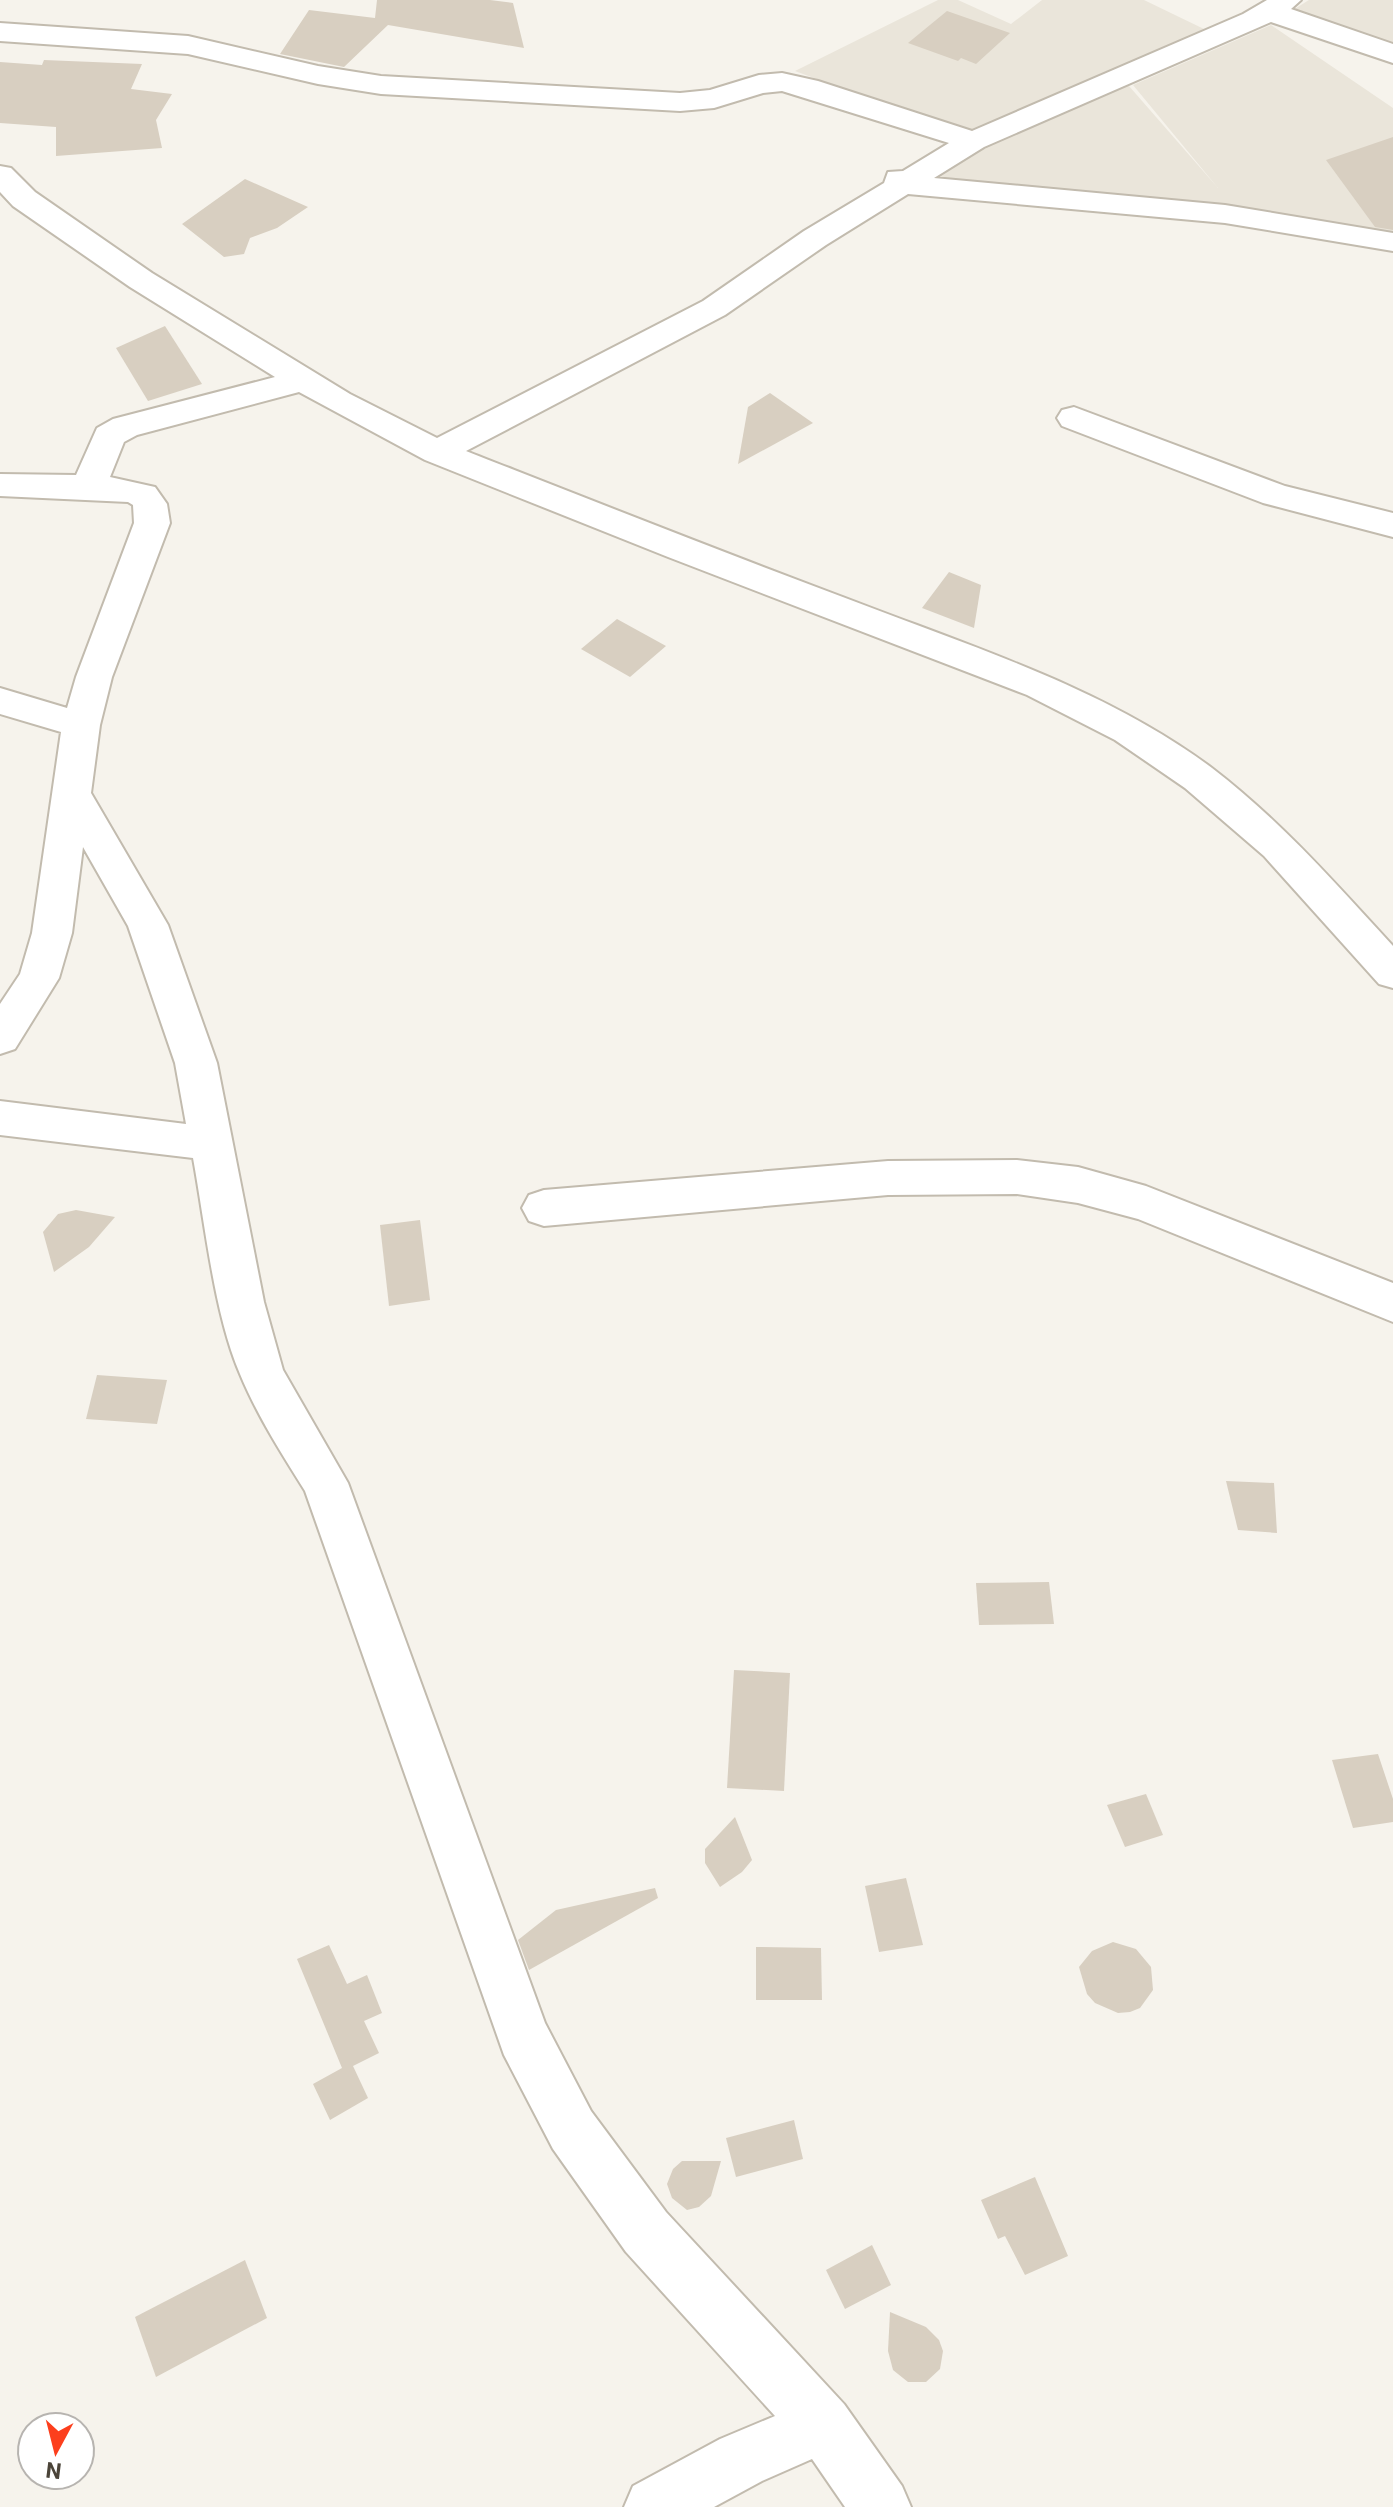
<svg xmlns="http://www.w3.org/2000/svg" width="1393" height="2507" font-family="Roboto,sans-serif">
<rect width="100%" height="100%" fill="#f6f3ec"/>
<g fill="#eae5da">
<path d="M938 0H958L1011 24 1042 0H1144L1204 29 1123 72 1129 86 1218 188 1133 85 1271 25 1393 108V239L924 177 989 143 795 71Z"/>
<path d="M1309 0H1393V44L1293 10Z"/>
</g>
<g fill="#d8cfc1">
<path d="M377 0H490L513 3 524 48 388 25 344 67 280 54 309 10 375 18Z"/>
<path d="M947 11 1010 33 976 64 961 58 958 61 908 43Z"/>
<path d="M44 60 142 64 131 89 172 94 156 120 162 148 56 156V127L0 123V62L42 65Z"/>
<path d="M1393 137V230L1375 227 1326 160Z"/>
<path d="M245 179 308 207 277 228 250 238 244 254 224 257 182 224Z"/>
<path d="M165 326 202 384 148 401 116 348Z"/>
<path d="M770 393 813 423 738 464 748 407Z"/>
<path d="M949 572 981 585 974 628 922 608Z"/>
<path d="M617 619 666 646 630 677 581 649Z"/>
<path d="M76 1210 115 1217 89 1247 54 1272 43 1232 58 1214Z"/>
<path d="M420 1220 430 1300 389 1306 380 1225Z"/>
<path d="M97 1375 167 1380 157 1424 86 1419Z"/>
<path d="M1226 1481 1274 1483 1277 1533 1238 1530Z"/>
<path d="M1049 1582 1054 1624 979 1625 976 1583Z"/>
<path d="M734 1670 790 1673 784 1791 727 1788Z"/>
<path d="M1378 1754 1393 1799V1822L1353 1828 1332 1760Z"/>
<path d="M1146 1794 1163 1835 1125 1847 1107 1805Z"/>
<path d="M735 1817 752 1860 742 1872 720 1887 705 1863V1849Z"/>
<path d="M906 1878 923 1945 879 1952 865 1886Z"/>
<path d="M655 1888 658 1898 529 1970 518 1940 556 1910Z"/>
<path d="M1113 1942 1136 1949 1151 1967 1153 1990 1140 2008 1130 2012 1118 2013 1095 2003 1087 1994 1079 1967 1092 1951Z"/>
<path d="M329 1945 347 1984 367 1975 382 2013 364 2021 379 2053 353 2066 368 2098 330 2120 313 2084 342 2068 297 1959Z"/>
<path d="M756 1947 821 1948 822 2000H756Z"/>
<path d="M794 2120 803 2159 736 2177 726 2138Z"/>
<path d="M682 2161H721L711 2196 699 2207 687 2210 672 2198 667 2184 673 2169Z"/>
<path d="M1035 2177 1068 2256 1025 2275 1005 2236 998 2239 981 2200Z"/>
<path d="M872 2245 891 2285 845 2309 826 2270Z"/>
<path d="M245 2260 267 2318 156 2377 135 2317Z"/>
<path d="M890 2312 926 2327 939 2340 943 2351 940 2369 926 2382H908L893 2370 888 2351Z"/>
</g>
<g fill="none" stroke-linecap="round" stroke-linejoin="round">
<defs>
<g id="street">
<path d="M1267 0H1301L1291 9 1393 44V63L1271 22 984 147 934 178 1225 205 1393 233V251L1225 223 908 194 826 245 725 315 466 451C596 502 725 553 856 602 978 649 1106 689 1212 768 1280 820 1336 884 1393 946V988L1379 984 1264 856 1185 788 1115 740 1027 695 668 557 425 460 299 392 137 435 124 442 110 477 155 487 167 504 170 523 112 677 100 725 91 793 168 925 217 1063 264 1302 283 1370 348 1483 545 2023 591 2111 666 2212 844 2404 902 2486 911 2507H845L812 2459 762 2481 714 2507H624L633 2486 720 2439 775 2416 626 2252 553 2149 504 2055 305 1491C281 1453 257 1415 240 1374 214 1314 205 1223 193 1158L0 1135V1101L186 1124 175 1063 128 926 83 847 72 933 59 978 15 1049 0 1054V1004L20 974 32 933 61 732 0 714V688L67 708 76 677 134 523 133 505 128 502 0 496V474L76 475 97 428 113 419 275 377 130 287 13 206 0 192V166L11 168 35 192 152 273 350 394 437 438 703 301 804 231 884 183 888 172 903 171 949 143 782 91 763 93 714 108 680 111 381 94 318 84 188 54 0 41V23L188 36 318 66 381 76 680 93 710 90 759 75 782 73 818 81 972 131 1243 14Z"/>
<path d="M1074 407 1285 486 1393 513V537L1263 503 1062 426 1057 418 1062 410Z"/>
<path d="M1017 1160 1078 1167 1146 1186 1393 1283V1322L1138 1219 1078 1203 1017 1194 888 1195 544 1226 529 1221 522 1208 529 1195 544 1190 888 1161Z"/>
</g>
</defs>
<use href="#street" stroke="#c2bbae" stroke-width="4"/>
<use href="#street" fill="#fff" fill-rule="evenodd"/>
</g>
<g transform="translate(56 2451) rotate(187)"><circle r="38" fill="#ffffff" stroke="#b7b4b0" stroke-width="2"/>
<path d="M0-6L14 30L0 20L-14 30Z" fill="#fc3f1d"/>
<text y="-12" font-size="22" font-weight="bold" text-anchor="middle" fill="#4b4439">N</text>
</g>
</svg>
